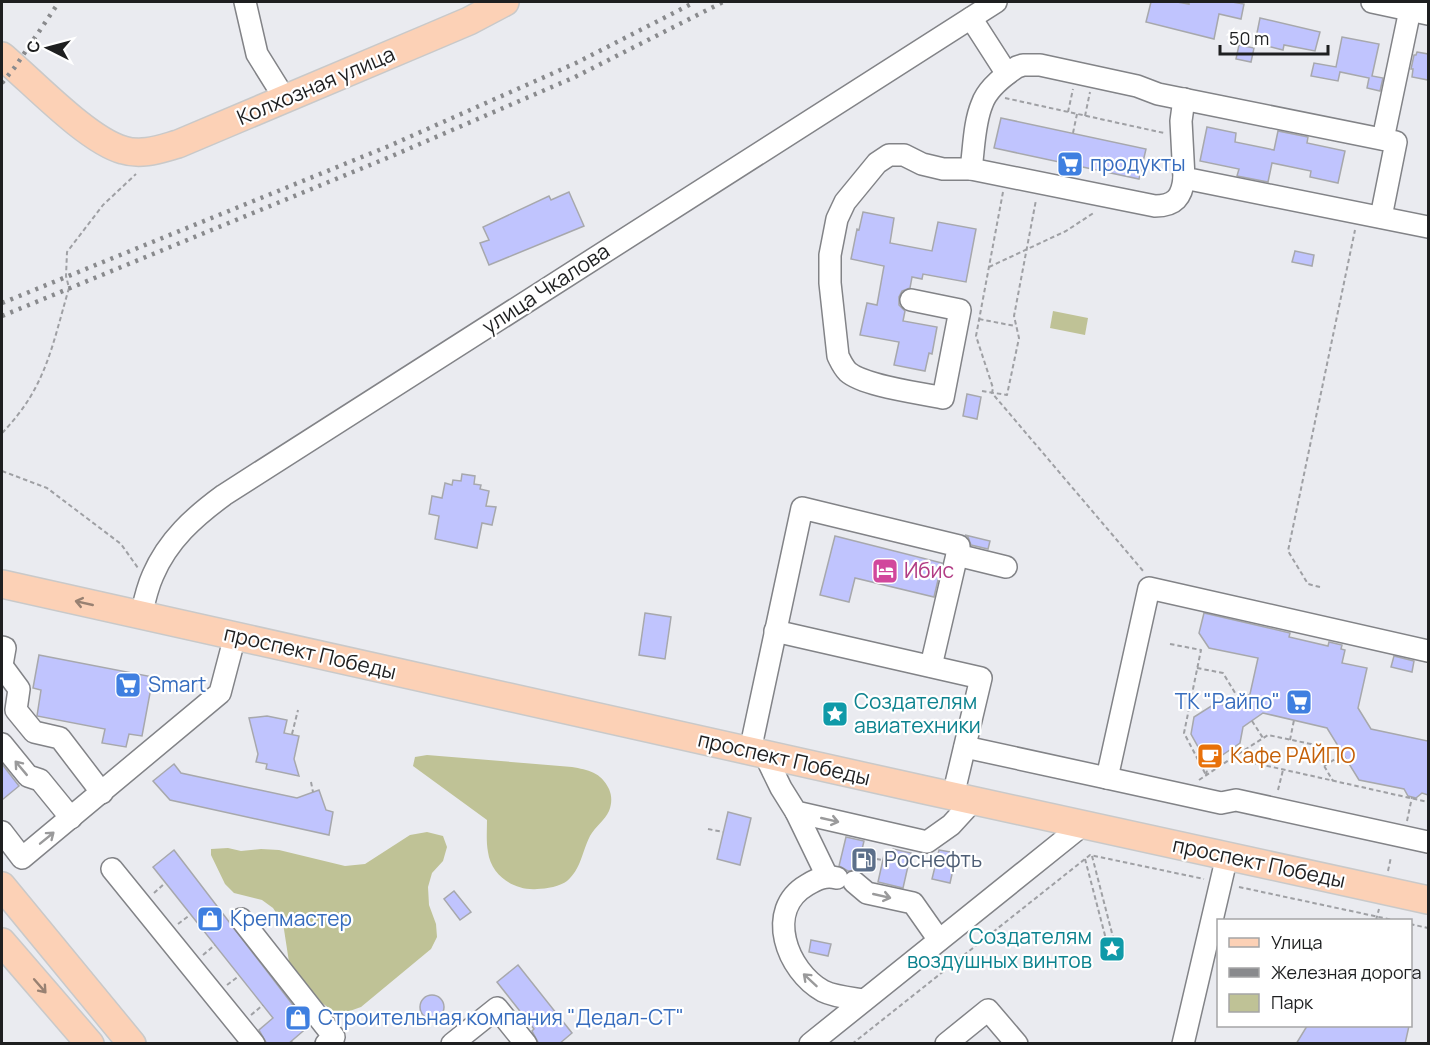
<svg xmlns="http://www.w3.org/2000/svg" width="1430" height="1045" font-family="Manrope,sans-serif">
<rect width="100%" height="100%" fill="#eaebf0"/>
<g fill="#bfc296">
<path d="M1053 311 1088 318 1085 335 1050 328Z"/>
<path d="M427 755 572 767C588 770 601 772 609 789 612 796 612 803 609 811 605 820 595 827 590 836 582 852 581 869 567 881 561 886 546 889 537 889 515 891 491 876 488 852 486 841 487 830 487 820L413 766 415 757Z"/>
<path d="M427 832 443 836 447 847 443 861 432 873 428 887 429 905 436 924 437 937 431 949 361 1007 347 1012 333 1011 322 1003 299 976 289 962 283 923 273 908 262 900 234 893 225 884 211 855V849L228 848 241 851 261 849 279 850 345 866 365 864 410 835Z"/>
</g>
<g fill="#c0c4fe" stroke="#a7a8ac" stroke-width="1.5">
<path d="M1151 2H1177L1189 4V2H1232L1244 4 1241 19 1219 14 1214 39 1146 22Z"/>
<path d="M1260 18 1320 32 1315 51 1284 45 1283 50 1255 43Z"/>
<path d="M1342 37 1379 44 1372 76 1383 78 1380 91 1367 88 1369 78 1340 72 1338 81 1311 76 1314 63 1336 67Z"/>
<path d="M1239 45 1254 48 1251 62 1236 59Z"/>
<path d="M1417 52 1428 54V80L1412 77 1413 69H1411L1414 55H1416Z"/>
<path d="M1001 118 1146 149 1139 179 994 148Z"/>
<path d="M1207 127 1236 133 1235 142 1274 150 1278 131 1308 137 1307 143 1345 151 1338 183 1310 177 1311 171 1272 163 1268 182 1237 176 1239 169 1200 161Z"/>
<path d="M569 192 584 226 489 265 480 243 489 240 483 227 549 196 551 200Z"/>
<path d="M863 212 894 218 890 243 932 251 938 222 976 229 966 282 923 274 922 279 912 277 910 288 902 291 899 297V305L905 311 903 321 937 327 932 354 929 353 925 371 894 365 899 342 860 335 867 303 877 305 884 266 851 259 857 229 859 230Z"/>
<path d="M1295 251 1314 255 1312 266 1292 262Z"/>
<path d="M967 394 981 397 977 419 963 416Z"/>
<path d="M462 474 475 476 474 484 481 485 480 489 489 491 486 506 496 507 492 525 482 523 477 548 435 539 439 516 429 514 432 496 442 498 445 483 452 485 453 480 461 481Z"/>
<path d="M965 535 990 541 988 549 971 545 968 537Z"/>
<path d="M835 536 942 563 934 597 855 578 849 602 820 595Z"/>
<path d="M645 613 671 617 665 659 639 655Z"/>
<path d="M1204 613 1290 633 1289 637 1328 646 1329 642 1342 645 1341 649 1345 650 1342 663 1367 668 1358 708 1371 729 1428 741V795L1422 793 1416 798 1408 796 1404 789 1359 780 1327 728 1263 713 1243 727 1240 743 1218 758 1202 754 1191 734 1194 717 1216 703 1231 707 1250 694 1258 658 1209 648 1199 633Z"/>
<path d="M39 655 153 677 142 736 129 734 126 747 102 743 105 729 37 716 41 690 33 688Z"/>
<path d="M1394 656 1414 661 1412 672 1391 667Z"/>
<path d="M267 716 287 720 284 733 299 736 294 759 299 776 266 769 267 764 256 762 258 754 249 718Z"/>
<path d="M2 764 19 786 2 800Z"/>
<path d="M174 764 181 773 297 798 319 790 326 810 333 812 329 835 170 800 153 781Z"/>
<path d="M728 812 751 818 740 865 717 859Z"/>
<path d="M846 837 864 841 857 870 848 871 839 866Z"/>
<path d="M893 849 911 853 903 888 878 882 884 855Z"/>
<path d="M174 850 309 1026 288 1044H267L259 1030 273 1018 153 867Z"/>
<path d="M939 850 951 852 949 860 955 861 950 883 932 879Z"/>
<path d="M454 891 471 912 460 920 444 899Z"/>
<path d="M811 940 831 944 828 956 809 952Z"/>
<path d="M518 965 572 1033 559 1044H539L532 1031 534 1029 497 982Z"/>
<circle cx="432" cy="1007" r="12"/>
<path d="M1307 1026H1409L1405 1044H1296Z"/>
</g>
<g fill="none" stroke-linecap="round" stroke-linejoin="round">
<defs>
<g id="minor">
<path d="M245 2 257 54 285 99"/>
<path d="M1372 2 1428 14"/>
<path d="M971 18 1007 74"/>
<path d="M1184 99 1181 121 1184 178 1428 227"/>
<path d="M1383 139 1410 10"/>
<path d="M971 169C974 148 974 123 982 104 987 89 1005 75 1017 67L1023 65H1040L1137 86 1158 94 1396 142 1381 217"/>
<path d="M911 300 960 310 943 398C921 393 864 386 848 372 843 367 841 362 838 356L830 283V255L837 219 845 202 877 163 889 155H904L922 164 943 169H971L1155 206C1175 206 1182 197 1184 178"/>
<path d="M957 555 1006 567"/>
<path d="M141 616C144 602 147 588 153 575 168 540 194 517 224 495L996 2"/>
<path d="M775 631 981 678 953 796"/>
<path d="M2 647 5 648 2 665"/>
<path d="M2 666 19 689 16 710 34 732 60 738 102 793"/>
<path d="M2 744 28 776 40 780 71 818"/>
<path d="M965 747 1107 778 1149 588 1428 651"/>
<path d="M750 751 802 508 959 546 931 666"/>
<path d="M765 755 781 788 796 812 927 842 951 825 973 801"/>
<path d="M1107 778 1221 803 1236 800 1428 842"/>
<path d="M796 812 827 876"/>
<path d="M2 832 22 858 220 693 235 636"/>
<path d="M112 869 254 1044"/>
<path d="M837 878C825 875 817 879 807 885 764 910 787 971 823 991 835 997 851 998 864 1000"/>
<path d="M854 882 867 893 913 903 939 940"/>
<path d="M241 919 334 1037 326 1044"/>
<path d="M452 1044 497 1008 526 1044"/>
<path d="M810 1044 1084 824"/>
<path d="M946 1044 988 1010 1017 1044"/>
<path d="M1183 1044 1227 856"/>
</g>
<g id="major">
<path d="M2 56C32 81 87 140 123 150 142 156 160 149 178 144L429 38 469 21 505 2"/>
<path d="M2 584 925 790 1428 900"/>
<path d="M2 886 132 1044"/>
<path d="M2 942 90 1044"/>
</g>
</defs>
<use href="#minor" stroke="#828387" stroke-width="24"/>
<use href="#major" stroke="#c9c9c9" stroke-width="30"/>
<g stroke="#9fa0a4" stroke-width="2" stroke-dasharray="4.5 3" stroke-linecap="butt">
<path d="M1005 98 1164 133"/>
<path d="M1068 112 1073 89"/>
<path d="M1085 116 1090 92"/>
<path d="M1073 133 1077 114"/>
<path d="M1003 192 976 336 993 388 992 393 1144 572"/>
<path d="M989 267 1066 231 1095 212"/>
<path d="M979 319 1015 326"/>
<path d="M982 391 1007 395 1019 338 1014 316 1036 200"/>
<path d="M2 433C46 388 52 346 69 288L66 276 67 252 103 205 136 174"/>
<path d="M2 471 47 488 121 544 138 568"/>
<path d="M1320 587 1308 584 1288 551 1355 230"/>
<path d="M1170 644 1201 650 1184 733 1206 775"/>
<path d="M1197 668 1223 673 1240 701"/>
<path d="M1252 721 1263 738"/>
<path d="M292 734 298 710"/>
<path d="M1290 740 1294 720"/>
<path d="M1232 758 1268 735 1311 744 1333 781"/>
<path d="M1324 766 1343 754"/>
<path d="M1206 775 1210 756"/>
<path d="M1199 780 1232 758 1428 802"/>
<path d="M311 782 313 792"/>
<path d="M1278 790 1283 770"/>
<path d="M1407 821 1412 797"/>
<path d="M708 829 723 832"/>
<path d="M1092 856 1114 941"/>
<path d="M869 858 883 860"/>
<path d="M1085 859 1107 943"/>
<path d="M1388 871 1391 857"/>
<path d="M1239 887 1393 920"/>
<path d="M154 893 165 883"/>
<path d="M1376 920 1379 909"/>
<path d="M178 924 190 915"/>
<path d="M1410 924 1428 928"/>
<path d="M1118 940 1122 955 1107 959 1103 944Z"/>
<path d="M203 955 215 945"/>
<path d="M227 985 239 976"/>
<path d="M251 1015 263 1005"/>
<path d="M291 1041 293 1044"/>
<path d="M852 1044 1090 855 1204 879"/>
</g>
<use href="#minor" stroke="#fff" stroke-width="21"/>
<use href="#major" stroke="#fcd1b6" stroke-width="27"/>
<g stroke="#898a8d" stroke-width="4.5" stroke-dasharray="3 6" stroke-linecap="butt">
<path d="M2 83 15 67 59 2"/>
<path d="M2 303 389 146 576 63 695 2"/>
<path d="M2 316 392 156 575 77 723 2"/>
</g>
</g>
<defs><path id="oneway-shaft" d="M-6 0H5M1.5-3L5.5 0L1.5 3" fill="none" stroke-width="1.6" stroke-linecap="round" stroke-linejoin="round" transform="scale(1.5)"/></defs>
<g stroke="#988172">
<use href="#oneway-shaft" transform="translate(84 603) rotate(-167)"/>
<use href="#oneway-shaft" transform="translate(40 986) rotate(49)"/>
</g>
<g stroke="#9a9a9b">
<use href="#oneway-shaft" transform="translate(21 768) rotate(-130)"/>
<use href="#oneway-shaft" transform="translate(830 820) rotate(13)"/>
<use href="#oneway-shaft" transform="translate(47 838) rotate(-39)"/>
<use href="#oneway-shaft" transform="translate(882 896) rotate(13)"/>
<use href="#oneway-shaft" transform="translate(810 980) rotate(-137)"/>
</g>
<defs>
<symbol id="supermarket-square" viewBox="-11 -11 22 22"><rect x="-9" y="-9" width="18" height="18" rx="4" fill="#3f7fe0" stroke="#fff"/><path d="M-6-5.5h2.5l.6 2H6L4.5 2H-2.5L-4.4-4H-6ZM-1.5 3.2a1.3 1.3 0 1 0 .1 0ZM3 3.2a1.3 1.3 0 1 0 .1 0Z" fill="#fff"/></symbol>
<symbol id="hotel-square" viewBox="-11 -11 22 22"><rect x="-9" y="-9" width="18" height="18" rx="4" fill="#d1479c" stroke="#fff"/><path d="M-6-4.5h1.5V1H6V5H4.5V3h-9V5H-6ZM-4 0a1.8 1.8 0 1 1 3.6 0ZM.5 0V-2.5h3Q6-2.5 6 0Z" fill="#fff"/></symbol>
<symbol id="sight-square" viewBox="-11 -11 22 22"><rect x="-9" y="-9" width="18" height="18" rx="4" fill="#0f9aa8" stroke="#fff"/><path d="M0-6L1.8-2.2L6-1.7L2.9 1.2L3.7 5.4L0 3.3L-3.7 5.4L-2.9 1.2L-6-1.7L-1.8-2.2Z" fill="#fff"/></symbol>
<symbol id="cafe-square" viewBox="-11 -11 22 22"><rect x="-9" y="-9" width="18" height="18" rx="4" fill="#e8710a" stroke="#fff"/><path d="M-5.5-4.5H6V0H3Q3 3.5 0 3.5H-2.5Q-5.5 3.5-5.5 0ZM3-3.2v2h1.7v-2ZM-6 4.5H4V6H-6Z" fill="#fff"/></symbol>
<symbol id="fuel-square" viewBox="-11 -11 22 22"><rect x="-9" y="-9" width="18" height="18" rx="4" fill="#5c6f8a" stroke="#fff"/><path d="M-5.5-6h7V0h2V4h1.3V-2.5L3-4.5l.8-.8L6-3V5H2.5V1h-1V6h-7ZM-4.2-4.7v3.2H.2V-4.7Z" fill="#fff"/></symbol>
<symbol id="shop-square" viewBox="-11 -11 22 22"><rect x="-9" y="-9" width="18" height="18" rx="4" fill="#3f7fe0" stroke="#fff"/><path d="M-5-2.5h2.3a2.7 3.5 0 0 1 5.4 0H5L5.5 6h-11ZM-1.5-2.5h3a1.5 2.3 0 0 0-3 0Z" fill="#fff"/></symbol>
</defs>
<g fill-rule="evenodd">
<use href="#supermarket-square" x="1055" y="149" width="30" height="30"/>
<use href="#hotel-square" x="870" y="556" width="30" height="30"/>
<use href="#supermarket-square" x="113" y="670" width="30" height="30"/>
<use href="#supermarket-square" x="1284" y="687" width="30" height="30"/>
<use href="#sight-square" x="820" y="699" width="30" height="30"/>
<use href="#cafe-square" x="1195" y="741" width="30" height="30"/>
<use href="#fuel-square" x="849" y="845" width="30" height="30"/>
<use href="#shop-square" x="195" y="904" width="30" height="30"/>
<use href="#sight-square" x="1097" y="934" width="30" height="30"/>
<use href="#shop-square" x="283" y="1003" width="30" height="30"/>
</g>
<g text-anchor="middle" stroke-width="4.5" stroke-linejoin="round" paint-order="stroke">
<g font-size="21" fill="#1e1f20" stroke="#fff">
<text transform="translate(316 86) rotate(-23)" y="7">Колхозная улица</text>
<text transform="translate(546 289) rotate(-33)" y="7">улица Чкалова</text>
<text transform="translate(310 653) rotate(13)" y="7">проспект Победы</text>
<text transform="translate(784 759) rotate(13)" y="7">проспект Победы</text>
<text transform="translate(1259 863) rotate(12)" y="7">проспект Победы</text>
</g>
<g font-size="21" fill="#366cbe" stroke="#fff" text-anchor="start">
<text x="1090" y="171">продукты</text>
<text x="148" y="692">Smart</text>
<text x="1280" y="709" text-anchor="end">ТК "Райпо"</text>
<text x="230" y="926">Крепмастер</text>
<text x="318" y="1025">Строительная компания "Дедал-СТ"</text>
</g>
<g font-size="21" fill="#b23c85" stroke="#fff" text-anchor="start">
<text x="904" y="578">Ибис</text>
</g>
<g font-size="21" fill="#0d838f" stroke="#fff" text-anchor="start">
<text x="854" y="709">Создателям<tspan x="854" dy="24">авиатехники</tspan></text>
<text x="1092" y="944" text-anchor="end">Создателям<tspan x="1092" dy="24">воздушных винтов</tspan></text>
</g>
<g font-size="21" fill="#c56008" stroke="#fff" text-anchor="start">
<text x="1230" y="763">Кафе РАЙПО</text>
</g>
<g font-size="21" fill="#4e5e75" stroke="#fff" text-anchor="start">
<text x="884" y="867">Роснефть</text>
</g>
</g>
<rect width="1430" height="1045" fill="none" stroke="#1e1f20" stroke-width="6"/>
<rect x="1217" y="919" width="195" height="108" fill="#ffffff" stroke="#a5a5a6" stroke-width="1.5"/>
<rect x="1229" y="938" width="30" height="9" fill="#fcd1b6" stroke="#a5a5a6" stroke-width="1.5"/>
<text x="1271" y="949" font-size="18" fill="#1e1f20">Улица</text>
<rect x="1229" y="968" width="30" height="9" fill="#898a8d" stroke="#a5a5a6" stroke-width="1.5"/>
<text x="1271" y="979" font-size="18" fill="#1e1f20">Железная дорога</text>
<rect x="1229" y="994" width="30" height="18" fill="#bfc296" stroke="#a5a5a6" stroke-width="1.5"/>
<text x="1271" y="1009" font-size="18" fill="#1e1f20">Парк</text>
<g transform="translate(48 48) rotate(276)" stroke="#ffffff" stroke-width="4.5" paint-order="stroke">
<path d="M0-4.5L10 22L0 15L-10 22Z" fill="#1e1f20"/>
<text y="-9" font-size="16" font-weight="bold" text-anchor="middle" fill="#1e1f20">С</text>
</g>
<path d="M1220 45v9h108v-9" fill="none" stroke="#1e1f20" stroke-width="3"/>
<text x="1229" y="45" font-size="18" fill="#1e1f20" stroke="#ffffff" stroke-width="4.5" paint-order="stroke">50 m</text>
</svg>
